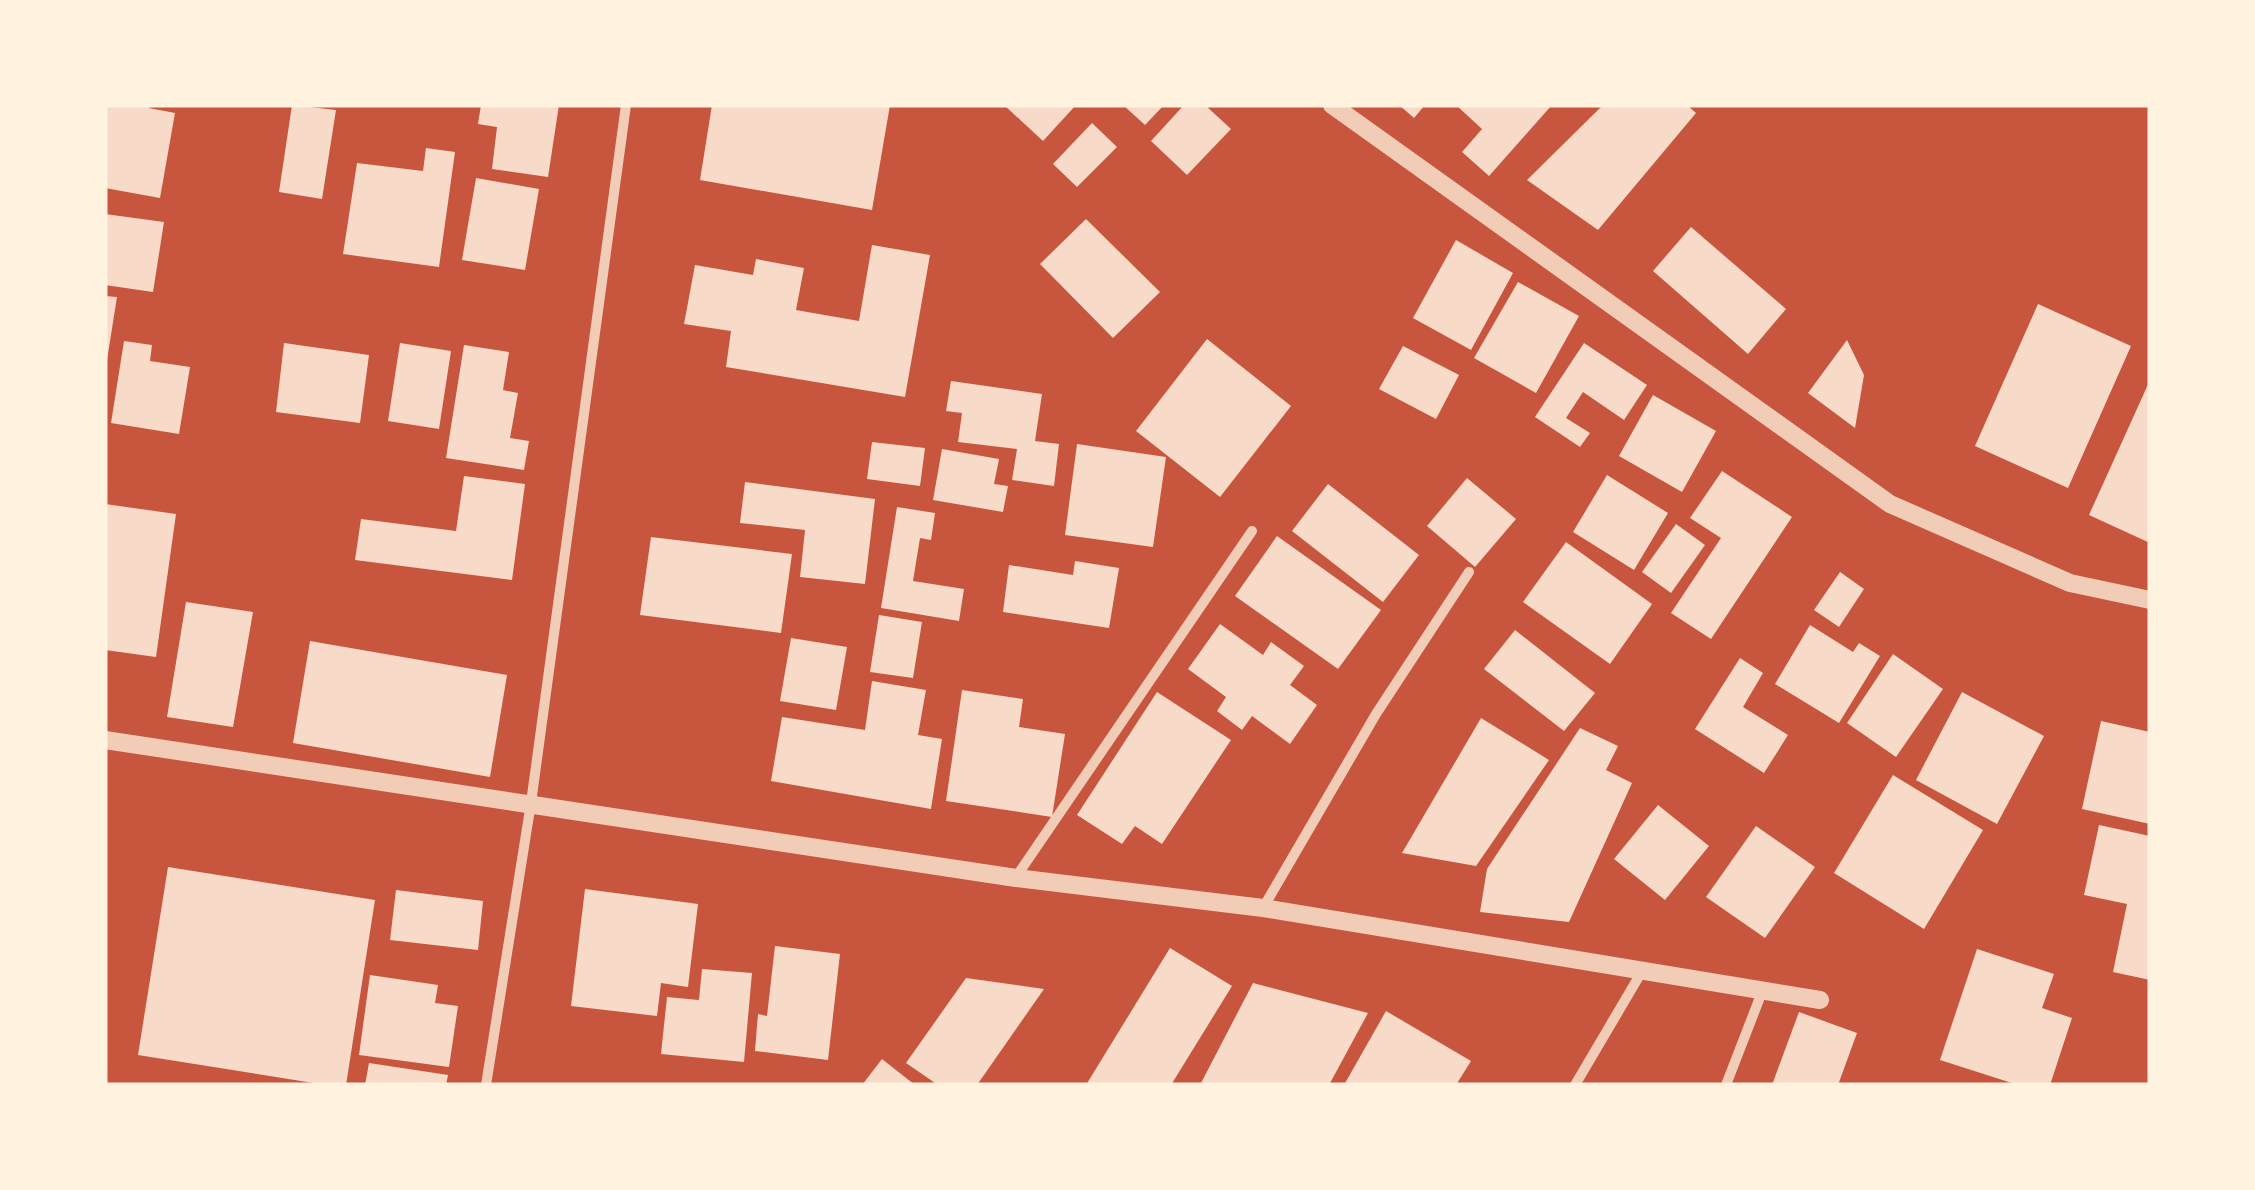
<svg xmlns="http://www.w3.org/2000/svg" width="2255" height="1190" font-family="'Libre Baskerville',serif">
<rect width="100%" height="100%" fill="#c8553d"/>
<g fill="#f7dbc8">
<path d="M105 105H150L149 108 175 113 160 198 105 188Z"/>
<path d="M292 105 336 110 322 199 279 192Z"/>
<path d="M481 105H559L548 177 492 169 497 127 478 124Z"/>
<path d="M712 105H890L872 210 700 180Z"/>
<path d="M1004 105H1076L1043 141Z"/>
<path d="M1123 105H1164L1145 125Z"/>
<path d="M1184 105H1205L1231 129 1187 175 1151 141Z"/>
<path d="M1399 105H1425L1414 118Z"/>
<path d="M1456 105H1552L1489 176 1462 152 1482 129Z"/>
<path d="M1603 105H1687L1696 113 1598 230 1527 180Z"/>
<path d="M1092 123 1117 147 1077 187 1053 164Z"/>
<path d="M426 148 455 152 439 267 343 254 357 163 423 171Z"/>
<path d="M476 178 539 189 525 270 462 260Z"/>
<path d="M105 214 164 222 153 292 105 285Z"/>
<path d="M1086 219 1160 292 1113 338 1040 264Z"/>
<path d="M1691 227 1786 309 1748 354 1653 271Z"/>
<path d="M1456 240 1513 273 1471 350 1413 318Z"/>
<path d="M872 245 930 255 905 397 726 367 731 331 684 324 695 265 753 275 756 259 804 268 796 310 859 321Z"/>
<path d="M1518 282 1579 316 1536 393 1474 358Z"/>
<path d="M105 296 117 297 107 360H105Z"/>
<path d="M2038 304 2131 346 2068 488 1975 446Z"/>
<path d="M1207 339 1291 406 1220 497 1136 431Z"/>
<path d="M1847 340 1864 375 1855 428 1808 393Z"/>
<path d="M124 341 152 345 150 361 190 367 179 434 111 423Z"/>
<path d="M284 343 369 355 360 423 276 412Z"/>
<path d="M400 343 451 351 439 429 388 421Z"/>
<path d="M1584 343 1647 385 1624 420 1583 392 1566 418 1590 433 1580 447 1535 417Z"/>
<path d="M464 345 509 352 503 390 518 393 510 438 529 441 524 470 446 458Z"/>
<path d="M1403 346 1459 375 1436 419 1379 389Z"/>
<path d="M2150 380V543L2089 515Z"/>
<path d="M951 381 1042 394 1035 441 1059 444 1054 486 1012 480 1017 449 958 442 962 413 946 411Z"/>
<path d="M1653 395 1716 431 1682 492 1619 456Z"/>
<path d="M872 442 925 448 920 486 867 479Z"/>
<path d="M1077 444 1166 457 1153 547 1065 535Z"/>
<path d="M942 449 999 459 994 484 1008 486 1003 512 933 500Z"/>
<path d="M1722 471 1792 517 1711 639 1671 613 1721 538 1690 518Z"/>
<path d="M1607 475 1668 513 1634 570 1573 532Z"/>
<path d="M464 476 525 484 512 580 355 560 361 519 456 531Z"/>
<path d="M1467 478 1516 519 1475 567 1427 526Z"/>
<path d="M745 482 875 499 865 584 800 577 805 530 740 523Z"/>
<path d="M1328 484 1419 555 1383 602 1292 531Z"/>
<path d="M105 504 176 514 156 657 105 650Z"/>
<path d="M897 507 935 513 931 540 920 538 913 581 964 589 959 621 881 608Z"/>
<path d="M1676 524 1705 545 1671 593 1642 572Z"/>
<path d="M1277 536 1381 610 1338 669 1235 596Z"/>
<path d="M651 537 792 554 781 633 640 615Z"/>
<path d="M1566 542 1652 604 1610 664 1523 602Z"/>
<path d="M1075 561 1119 568 1109 628 1003 612 1009 565 1073 575Z"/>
<path d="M1840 572 1864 589 1839 627 1814 610Z"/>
<path d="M186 602 253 612 233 727 167 717Z"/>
<path d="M879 615 922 622 913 678 870 672Z"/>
<path d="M1220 624 1263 655 1271 642 1304 666 1290 685 1317 705 1290 744 1252 716 1242 730 1217 711 1226 697 1188 669Z"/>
<path d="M1810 625 1853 652 1859 643 1880 656 1839 723 1775 684Z"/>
<path d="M1515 630 1595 693 1564 731 1484 669Z"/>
<path d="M791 638 847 647 836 710 780 701Z"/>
<path d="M310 641 507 675 490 777 293 743Z"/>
<path d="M1893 654 1943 689 1896 757 1847 723Z"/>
<path d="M1740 658 1763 673 1743 707 1788 735 1764 773 1695 729Z"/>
<path d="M872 681 926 690 918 735 942 739 931 809 771 781 782 717 865 730Z"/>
<path d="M962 690 1023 699 1019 727 1065 734 1052 817 946 801Z"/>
<path d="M1157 692 1231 740 1162 844 1135 826 1122 844 1077 815Z"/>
<path d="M1962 692 2044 736 1997 824 1916 780Z"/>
<path d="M1481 718 1549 760 1476 866 1402 853Z"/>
<path d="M2101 721 2150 732V824L2082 809Z"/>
<path d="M1580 728 1618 746 1606 770 1632 783 1569 922 1480 912 1487 869Z"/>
<path d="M1893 775 1983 830 1924 929 1834 873Z"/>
<path d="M1658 805 1709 846 1665 900 1614 859Z"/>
<path d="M2099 825 2150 836V980L2113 972 2127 904 2084 895Z"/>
<path d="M1756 826 1815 867 1765 938 1706 897Z"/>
<path d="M168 867 375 900 346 1085H326L138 1055Z"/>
<path d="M585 889 698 904 688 987 661 983 657 1016 571 1006Z"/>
<path d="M396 890 483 901 478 950 390 940Z"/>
<path d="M775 946 840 954 828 1060 755 1051 758 1014 767 1016Z"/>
<path d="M1170 948 1232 986 1171 1085H1086Z"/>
<path d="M1977 949 2054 974 2042 1008 2072 1018 2050 1085H2018L1940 1060Z"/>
<path d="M702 969 752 973 744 1062 661 1054 667 997 699 1000Z"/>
<path d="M370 975 438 985 435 1003 458 1006 449 1067 359 1055Z"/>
<path d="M966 978 1044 989 977 1085H938L906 1063Z"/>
<path d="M1253 983 1368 1013 1329 1085H1200Z"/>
<path d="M1386 1011 1471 1061 1456 1085H1344Z"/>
<path d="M1799 1012 1857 1033 1838 1085H1772Z"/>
<path d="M882 1059 915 1085H862Z"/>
<path d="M369 1063 448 1075 446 1085H365Z"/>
</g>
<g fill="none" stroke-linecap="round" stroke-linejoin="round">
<g stroke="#f1ccb7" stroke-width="10">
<path d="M1016 877 1252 531"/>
<path d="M1263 908 1376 714 1469 572"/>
<path d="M486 1085 531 803 626 105"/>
<path d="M1575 1085 1641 973"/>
<path d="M1726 1085 1762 992"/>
</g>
<g stroke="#f1ccb7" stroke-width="18">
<path d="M1332 105 1890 504 2070 583 2150 600"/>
<path d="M105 740 1016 878 1263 908 1820 1000"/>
</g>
</g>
<rect width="2255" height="1190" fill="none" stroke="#fff3e0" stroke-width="215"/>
</svg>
